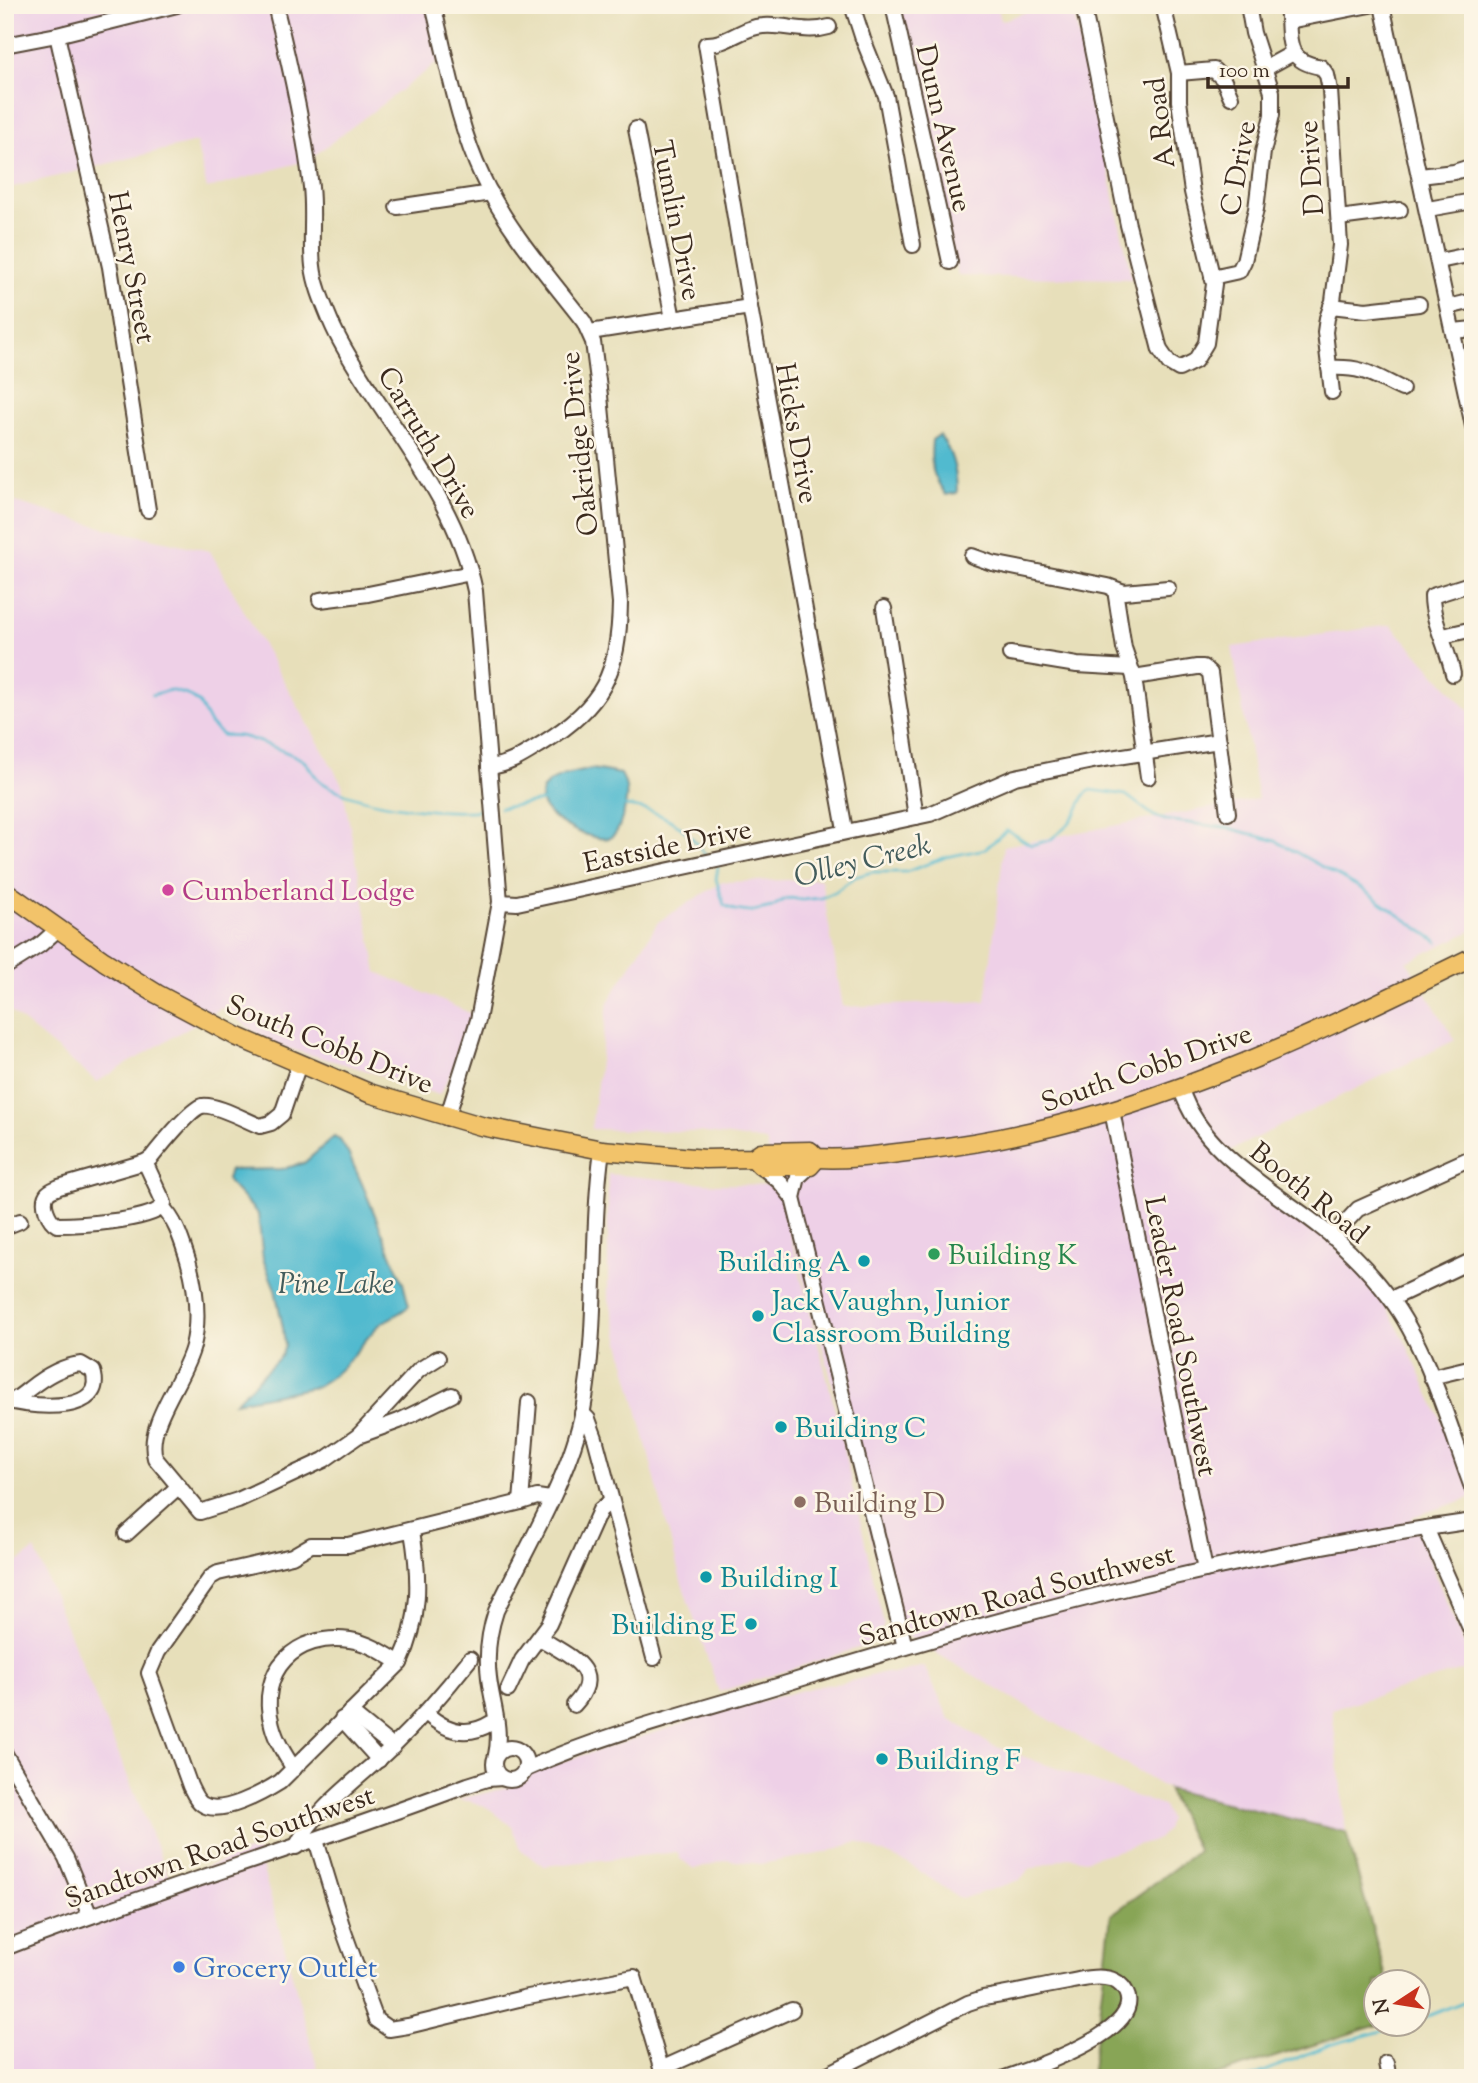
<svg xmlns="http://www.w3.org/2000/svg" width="1478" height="2083" font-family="'Sorts Mill Goudy',serif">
<rect width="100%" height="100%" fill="#fcf5e5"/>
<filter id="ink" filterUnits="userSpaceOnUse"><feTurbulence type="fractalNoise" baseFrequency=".0143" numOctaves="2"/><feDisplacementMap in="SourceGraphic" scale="14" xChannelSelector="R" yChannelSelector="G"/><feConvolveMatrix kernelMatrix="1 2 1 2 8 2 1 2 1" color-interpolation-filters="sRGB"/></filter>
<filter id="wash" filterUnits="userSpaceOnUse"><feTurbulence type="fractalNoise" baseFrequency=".00686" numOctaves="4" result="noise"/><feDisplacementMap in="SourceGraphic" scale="28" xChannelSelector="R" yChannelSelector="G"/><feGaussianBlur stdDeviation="1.57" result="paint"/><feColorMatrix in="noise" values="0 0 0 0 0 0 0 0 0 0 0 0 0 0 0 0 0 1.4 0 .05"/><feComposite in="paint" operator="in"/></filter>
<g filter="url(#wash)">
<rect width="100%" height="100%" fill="#e7dfba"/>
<g fill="#eed0e7">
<path d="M5 5H440L449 54 308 160 207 189 196 142 5 189Z"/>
<path d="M898 5H996L1001 21 1034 9 1075 18 1132 279 958 276 912 78Z"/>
<path d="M5 499 105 528 210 551 342 784 377 972 481 1018 439 1095 365 1070 273 1044 221 1008 97 1082 5 1007Z"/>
<path d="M1391 625 1473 715V930L1407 962 1455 1040 1227 1152 1364 1267 1405 1341 1473 1489V1497L1412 1517 1473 1667 1332 1709 1346 1832 1167 1789 892 1627 849 1444 766 1141 699 1132 591 1129 608 1002 658 922 722 882 821 879 843 1007 986 1001 1004 846 1258 799 1232 647Z"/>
<path d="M608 1174 716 1184 777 1185 830 1389 884 1625 874 1643 719 1692 681 1581 608 1295Z"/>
<path d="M35 1550 170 1880 257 1848 318 2069 292 2078H5V1571Z"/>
<path d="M924 1666 949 1718 991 1745 1163 1806 1169 1819 1166 1830 1158 1839 1085 1860 1070 1857 1028 1870 1020 1880 961 1899 907 1863 857 1842 824 1853 760 1864 728 1860 694 1869 680 1859 677 1852 544 1866 520 1849 512 1827 490 1809 470 1801 455 1800 507 1788 527 1780 532 1771 730 1709 822 1685 844 1683 885 1672 893 1674Z"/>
</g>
<path fill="#88a557" stroke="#62683a" stroke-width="2" d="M1167 1789 1346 1832 1387 1981 1376 1982V2024H1381L1207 2078H1091L1111 1915 1198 1851Z"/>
<g fill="#51bacf" stroke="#467276" stroke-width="2">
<path d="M939 435C953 452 957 471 957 493L946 495C931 474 930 465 932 440Z"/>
<path d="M592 769 621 774C629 788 627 800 623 815 620 823 618 835 609 838 591 843 522 811 546 785 557 775 578 772 592 769Z"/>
<path d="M334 1137 340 1140 348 1153 363 1186 403 1283 409 1306C399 1315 385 1319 376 1328 356 1350 342 1374 315 1387L235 1402 282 1355 285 1345 283 1328 275 1289 263 1259 258 1214 229 1183 227 1179 230 1170 282 1169 304 1163Z"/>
</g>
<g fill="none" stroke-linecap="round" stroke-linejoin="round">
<g stroke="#51bacf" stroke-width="2.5">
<path d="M152 695 170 690 188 695 199 703 210 724 222 735C228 736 233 735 239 736 249 737 296 755 304 761 316 773 312 778 330 787 370 807 441 814 485 810"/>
<path d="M625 806C649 808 675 819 691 837 696 842 700 849 705 854"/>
<path d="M500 808 542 801"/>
<path d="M718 867 716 879 724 905 735 910 749 912 772 907 783 900 791 898 802 900 821 898 835 892 855 877 872 872H906L946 857 985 849 1007 830 1031 845 1050 840 1067 826 1076 813 1085 794 1091 790 1120 794 1126 795 1154 816 1165 820 1229 828 1276 841 1362 889 1438 942"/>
<path d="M1418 2020 1473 1998"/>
<path d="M1249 2078 1329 2045 1409 2024"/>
</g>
</g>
</g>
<g filter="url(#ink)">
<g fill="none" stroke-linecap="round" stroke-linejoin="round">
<defs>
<g id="minor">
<path d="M275 5C290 65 304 126 311 187 314 214 310 240 313 266 315 285 324 305 331 322 341 346 356 368 370 390 412 454 459 514 475 591L500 902 478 1020 447 1118"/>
<path d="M433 5C447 60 458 126 482 176 505 227 550 278 584 322L593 342 600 396 620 603C619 673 603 706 543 743 525 754 510 765 489 767"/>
<path d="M852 5 863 39 886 96 913 245"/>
<path d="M893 5 950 262"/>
<path d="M1083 5 1128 225 1160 350 1169 363 1179 369 1195 361 1206 343 1214 284 1192 192 1179 101V73L1163 5"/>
<path d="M1287 5C1291 37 1282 61 1321 67L1327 75 1330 90 1340 245 1333 301 1327 318 1325 332 1332 392"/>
<path d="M1382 5 1473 426"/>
<path d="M1289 21 1370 5"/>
<path d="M829 27C806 34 786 24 763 26 742 27 727 45 706 44L750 307 845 830"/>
<path d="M57 35 110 267 148 510"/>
<path d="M5 45 57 35 177 5"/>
<path d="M1264 69 1293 53"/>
<path d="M1179 73 1214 70 1223 79 1231 97"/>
<path d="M636 129 673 319"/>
<path d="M1420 176 1454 172 1473 166"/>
<path d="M397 207 491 193"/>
<path d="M1428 209 1473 201"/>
<path d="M1339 218 1400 210"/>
<path d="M1439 261 1473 254"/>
<path d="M1212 277 1239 271 1244 261 1256 209 1263 152 1272 115V92L1253 33 1248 5"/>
<path d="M1331 306 1366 310 1419 304"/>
<path d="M1448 307 1473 301"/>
<path d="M1454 331 1473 329"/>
<path d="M590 332 750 307"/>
<path d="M1329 368C1363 366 1373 375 1402 389"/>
<path d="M972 556 992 563 1108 586 1124 592 1168 588"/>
<path d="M1115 590 1124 648 1134 677 1148 777"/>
<path d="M320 600 368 594 471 573"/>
<path d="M884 608 916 817"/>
<path d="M1443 636 1473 629"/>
<path d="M1010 654 1077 665 1130 668"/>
<path d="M1453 674C1448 648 1432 622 1432 596L1473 583"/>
<path d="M1134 677 1197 667H1203L1210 673 1228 813"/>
<path d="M500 902 517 903 930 814 1015 777 1098 760 1219 741"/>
<path d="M5 967 40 945 58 929"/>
<path d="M1181 1089C1201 1152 1269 1187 1319 1226 1345 1245 1370 1272 1390 1298 1429 1350 1450 1429 1473 1490"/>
<path d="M1112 1111 1205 1570"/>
<path d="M145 1162 164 1203 162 1207C176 1220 182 1242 188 1260 196 1288 200 1317 193 1346 185 1380 145 1423 155 1458L200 1512 238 1500 324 1460 358 1436 399 1421 452 1395"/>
<path d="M761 1166 780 1182 793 1198 905 1647"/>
<path d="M793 1198 798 1177 810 1166"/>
<path d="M162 1207C147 1221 79 1225 57 1225 49 1221 40 1202 48 1193 49 1191 57 1188 59 1187L145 1162 151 1158C159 1148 192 1107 202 1106 214 1103 247 1121 260 1126L271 1123 282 1114 299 1064"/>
<path d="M5 1227 20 1221"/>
<path d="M1332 1237 1358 1209 1473 1157"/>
<path d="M1391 1299 1473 1260"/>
<path d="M1431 1377 1473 1367"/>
<path d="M529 1402 521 1502 537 1497 550 1499"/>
<path d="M5 1404C15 1401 21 1395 29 1389 44 1377 61 1366 81 1364L93 1371C107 1414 36 1407 13 1402"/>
<path d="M582 1413 588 1419 595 1438 654 1658"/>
<path d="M359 1435 419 1370 438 1358"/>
<path d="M1426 1528 1473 1635"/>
<path d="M412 1531C420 1578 421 1619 400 1663L280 1782C264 1792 220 1817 202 1804 196 1800 193 1792 190 1786L149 1673 158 1652 211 1577 218 1573 292 1556 311 1545H348L521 1502"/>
<path d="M126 1534 179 1486"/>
<path d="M540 1638C568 1656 607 1670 574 1705"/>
<path d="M508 1690 522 1660 549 1624 600 1510 611 1501"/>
<path d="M350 1712 393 1747"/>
<path d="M426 1713C445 1731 467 1738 491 1723"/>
<path d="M342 1719 379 1760"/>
<circle cx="510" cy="1764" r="16"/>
<path d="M5 1754 66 1858 90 1916"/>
<path d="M496 1755C502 1728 492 1704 489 1678 486 1655 489 1632 496 1611 525 1550 570 1477 583 1410 599 1325 590 1236 602 1150"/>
<path d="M294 1769C285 1755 276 1741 272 1725 257 1671 296 1632 350 1640 369 1643 384 1653 400 1663"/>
<path d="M526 1769C609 1732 700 1710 787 1683 1012 1613 1239 1554 1473 1521"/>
<path d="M316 1840 344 1932 376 2020 389 2029 408 2026 523 1998 634 1977 664 2078"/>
<path d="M296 1847C314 1809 360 1778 390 1749 419 1721 445 1691 470 1659"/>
<path d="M5 1948C157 1889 315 1843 468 1785L487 1779 502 1778"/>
<path d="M1386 2063 1389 2078"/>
<path d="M661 2069 792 2010"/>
<path d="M820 2078 968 2003 983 1998C1012 1994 1039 1987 1068 1982 1080 1980 1091 1976 1105 1978 1114 1979 1122 1984 1126 1992 1146 2031 1030 2069 1005 2078"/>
</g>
<g id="major">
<path d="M5 891 104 961 157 994 238 1037 369 1093 481 1126 602 1150 705 1159 753 1158 761 1152 810 1151 817 1158C853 1160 888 1154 923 1150 1125 1127 1293 1045 1473 957"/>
<path d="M753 1158 761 1166H810L817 1158"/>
</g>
</defs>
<use href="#minor" stroke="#554535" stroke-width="18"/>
<use href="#major" stroke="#554535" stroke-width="21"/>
<use href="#minor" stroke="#fff" stroke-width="14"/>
<use href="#major" stroke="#f2c36a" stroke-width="18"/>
</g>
</g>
<circle fill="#d1479c" stroke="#fcf5e5" stroke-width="2.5" cx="168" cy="890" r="7"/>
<circle fill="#2e9e5b" stroke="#fcf5e5" stroke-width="2.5" cx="934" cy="1254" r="7"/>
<g fill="#0f9aa8" stroke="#fcf5e5" stroke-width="2.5">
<circle cx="864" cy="1261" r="7"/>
<circle cx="758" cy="1316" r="7"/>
<circle cx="781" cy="1427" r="7"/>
<circle cx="706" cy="1577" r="7"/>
<circle cx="751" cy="1624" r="7"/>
<circle cx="882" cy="1759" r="7"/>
</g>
<circle fill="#8d6e63" stroke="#fcf5e5" stroke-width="2.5" cx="800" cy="1502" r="7"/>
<circle fill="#3f7fe0" stroke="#fcf5e5" stroke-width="2.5" cx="179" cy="1967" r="7"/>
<g text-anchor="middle" stroke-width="5" stroke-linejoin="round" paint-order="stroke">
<g font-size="28" fill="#3b2a1e" stroke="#fcf5e5">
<text transform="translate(1159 123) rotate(-97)" y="10">A Road</text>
<text transform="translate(945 128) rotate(77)" y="10">Dunn Avenue</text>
<text transform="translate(1237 168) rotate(-80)" y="10">C Drive</text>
<text transform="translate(1310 168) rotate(-94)" y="10">D Drive</text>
<text transform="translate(678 220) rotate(79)" y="10">Tumlin Drive</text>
<text transform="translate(133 267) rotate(79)" y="10">Henry Street</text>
<text transform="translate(798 433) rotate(80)" y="10">Hicks Drive</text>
<text transform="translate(430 442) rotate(59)" y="10">Carruth Drive</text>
<text transform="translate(578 444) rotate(-96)" y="10">Oakridge Drive</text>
<text transform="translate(667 845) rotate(-12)" y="10">Eastside Drive</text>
<text transform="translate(330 1043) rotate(22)" y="10">South Cobb Drive</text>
<text transform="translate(1146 1067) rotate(-19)" y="10">South Cobb Drive</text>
<text transform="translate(1310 1192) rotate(39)" y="10">Booth Road</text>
<text transform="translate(1182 1336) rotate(79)" y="10">Leader Road Southwest</text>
<text transform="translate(1016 1594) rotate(-15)" y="10">Sandtown Road Southwest</text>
<text transform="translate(219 1846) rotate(-19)" y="10">Sandtown Road Southwest</text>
</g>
<g font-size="28" fill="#b23c85" stroke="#fcf5e5" text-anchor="start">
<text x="182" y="900">Cumberland Lodge</text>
</g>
<g font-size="28" fill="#27864d" stroke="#fcf5e5" text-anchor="start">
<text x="948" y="1264">Building K</text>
</g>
<g font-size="28" fill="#0d838f" stroke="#fcf5e5" text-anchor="start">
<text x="850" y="1271" text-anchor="end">Building A</text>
<text x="772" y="1310">Jack Vaughn, Junior<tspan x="772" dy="32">Classroom Building</tspan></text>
<text x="795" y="1437">Building C</text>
<text x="720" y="1587">Building I</text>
<text x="737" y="1634" text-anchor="end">Building E</text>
<text x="896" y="1769">Building F</text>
</g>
<g font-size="28" fill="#785e54" stroke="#fcf5e5" text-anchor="start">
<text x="814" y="1512">Building D</text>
</g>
<g font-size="28" fill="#366cbe" stroke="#fcf5e5" text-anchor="start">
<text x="193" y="1977">Grocery Outlet</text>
</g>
<g font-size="30" font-style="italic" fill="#435c5c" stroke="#fcf5e5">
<text transform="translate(862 860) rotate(-14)" y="10">Olley Creek</text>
<text x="336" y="1293">Pine Lake</text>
</g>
</g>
<rect width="1478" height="2083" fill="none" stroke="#fcf5e5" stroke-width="28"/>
<g transform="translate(1397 2003) rotate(258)"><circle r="33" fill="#fcf5e5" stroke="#afa495" stroke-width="2"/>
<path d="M0-5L12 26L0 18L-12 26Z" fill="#c8321e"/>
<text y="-10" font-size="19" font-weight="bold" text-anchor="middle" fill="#3b2a1e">N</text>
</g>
<path d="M1208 77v10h140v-10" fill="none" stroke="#3b2a1e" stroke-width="3.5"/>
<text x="1219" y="77" font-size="21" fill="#3b2a1e" stroke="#fcf5e5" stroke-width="5" paint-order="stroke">100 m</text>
</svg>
